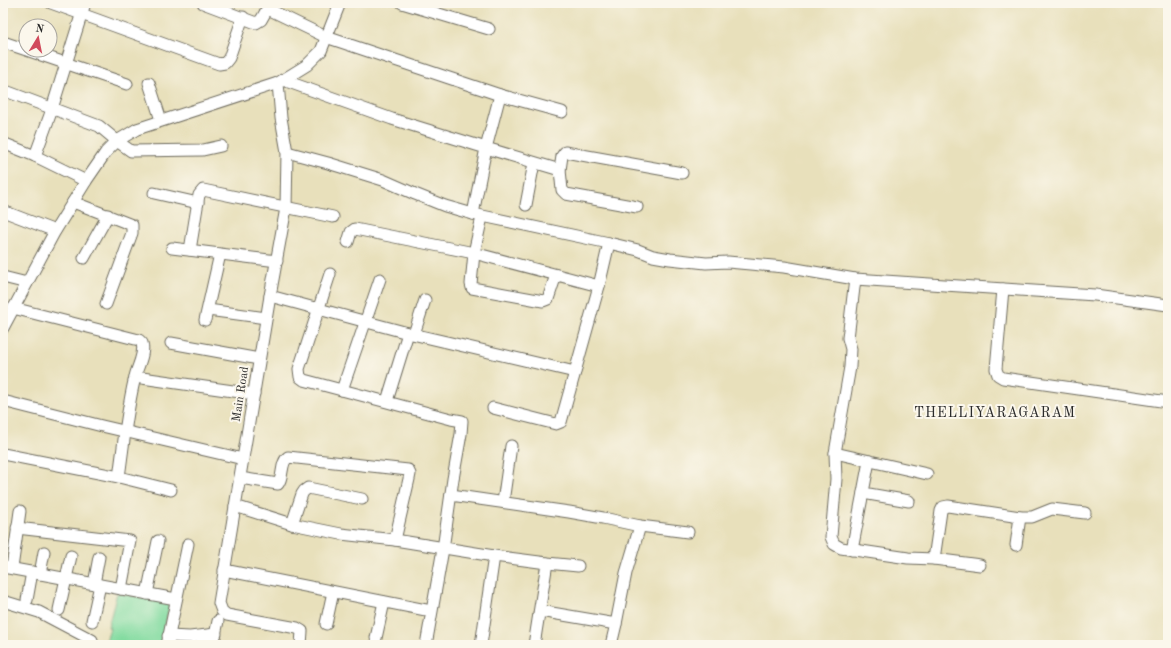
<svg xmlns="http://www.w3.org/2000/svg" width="1171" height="648" font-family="'Old Standard TT',serif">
<rect width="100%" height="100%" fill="#fbf7ec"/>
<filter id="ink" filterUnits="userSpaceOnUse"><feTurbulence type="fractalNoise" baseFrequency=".025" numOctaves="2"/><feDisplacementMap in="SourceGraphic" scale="8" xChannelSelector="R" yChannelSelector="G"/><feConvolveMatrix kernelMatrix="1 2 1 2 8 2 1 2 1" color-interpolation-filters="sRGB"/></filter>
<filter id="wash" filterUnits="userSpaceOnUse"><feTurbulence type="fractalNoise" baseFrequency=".012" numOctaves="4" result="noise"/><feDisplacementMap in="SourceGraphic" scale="16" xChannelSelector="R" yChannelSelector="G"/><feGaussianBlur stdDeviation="0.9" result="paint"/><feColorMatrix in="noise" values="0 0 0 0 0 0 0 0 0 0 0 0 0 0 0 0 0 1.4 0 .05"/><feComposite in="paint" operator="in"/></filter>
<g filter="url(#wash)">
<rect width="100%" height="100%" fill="#e8e0bb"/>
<path fill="#83dba0" stroke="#578366" d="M117 593 166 602 169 606 161 645H105L110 628 108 627Z"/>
</g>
<g filter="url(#ink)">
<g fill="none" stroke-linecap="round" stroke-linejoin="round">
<defs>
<g id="minor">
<path d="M51 3 219 64 225 63 229 58 243 17"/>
<path d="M203 3 256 23 261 20 270 4"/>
<path d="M402 3 489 29"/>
<path d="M268 9 326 37 500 95 562 112"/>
<path d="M3 42 127 84"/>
<path d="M283 80 392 119 486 148 473 214"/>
<path d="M149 83 161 120"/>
<path d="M278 83 281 118 287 152 286 208 270 296 219 603 222 611 227 615 297 628 302 631 301 645"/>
<path d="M3 90 99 126 117 141 131 151 203 150 221 146"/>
<path d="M500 95 486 148 560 170 562 156 565 152 682 173"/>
<path d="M3 143 35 156 86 181"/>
<path d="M287 152 328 163 383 180 415 194 445 206 473 214 609 243 638 250 653 256 670 259 706 263 728 262 784 267 855 279 1095 295 1168 305"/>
<path d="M35 156 50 115 85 3"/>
<path d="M560 170 562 190 566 194 637 207"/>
<path d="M154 193 198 203"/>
<path d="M73 202 132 225V233L106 304"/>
<path d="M526 205 534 163"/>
<path d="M3 211 55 231"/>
<path d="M482 217 474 253 599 286 561 422 556 424 493 408"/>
<path d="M348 242 351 232 355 229 474 253 471 284 472 288 543 301 548 299 556 275"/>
<path d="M172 248 277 261"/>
<path d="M190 250 199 195 203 190 333 217"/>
<path d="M84 258 108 215"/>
<path d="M330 274 299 369 300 377 304 380 451 419 462 421 461 434 453 479 443 549 426 645"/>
<path d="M3 277 27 283"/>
<path d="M855 279 848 338 851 349 850 367 835 453 836 479 831 537 834 544 841 548 908 558 934 559 941 511 943 507 948 506 1020 517H1032L1052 509 1085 513"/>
<path d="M599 286 609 243"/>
<path d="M1003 289 996 369 998 375 1003 378 1168 402"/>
<path d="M270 296 408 333 575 372"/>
<path d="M13 308 139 340 142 343C145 352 139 364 136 373 127 407 124 442 119 477"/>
<path d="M208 310 266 318"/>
<path d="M205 320 220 254"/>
<path d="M3 328 55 231 86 181 106 152 117 141 137 129 278 83 307 65 321 51 340 3"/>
<path d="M414 334 425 300"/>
<path d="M171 343 259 359"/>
<path d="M135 377 254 394"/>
<path d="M342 390 380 279"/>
<path d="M3 401 102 426 243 459"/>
<path d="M387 401 408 333"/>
<path d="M835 453 927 474"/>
<path d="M3 454 119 477 171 490"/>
<path d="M240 478 278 484C284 476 280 463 288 457L408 470 410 474 409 479 395 540"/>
<path d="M863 493 909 501"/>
<path d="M451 495 569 512 603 518 640 526 688 532"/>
<path d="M503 502 511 446"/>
<path d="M235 506 292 524 341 534 395 540 494 556 547 563 534 645"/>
<path d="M292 524 302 494 304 491 308 488 362 499"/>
<path d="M17 528 130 541 121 589"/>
<path d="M1016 545 1020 517"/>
<path d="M852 550 869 461"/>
<path d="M934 559 980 565"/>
<path d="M547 563 578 566"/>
<path d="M3 567 176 599"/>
<path d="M12 568 20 511"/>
<path d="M224 570 431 611"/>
<path d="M40 574 44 552"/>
<path d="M94 584 99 557"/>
<path d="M147 594 158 541"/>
<path d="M27 600 32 572"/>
<path d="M3 601 39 612 92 640"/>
<path d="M59 610 71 556"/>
<path d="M540 611 616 624 626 573 640 526"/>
<path d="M92 621 100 585"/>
<path d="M326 624 333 592"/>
<path d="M168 636 190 637 216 634"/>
<path d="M376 638 384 602"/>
<path d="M167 645 188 544"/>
<path d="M213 645 218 621"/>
<path d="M481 645 494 556"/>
<path d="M611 645 616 624"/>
</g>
</defs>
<use href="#minor" stroke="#6d6a5d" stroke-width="13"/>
<use href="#minor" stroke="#fff" stroke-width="11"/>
</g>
</g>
<g text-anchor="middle" stroke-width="4" stroke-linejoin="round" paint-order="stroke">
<g font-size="12" fill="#2b2b2b" stroke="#fbf7ec">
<text transform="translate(240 394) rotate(-81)" y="4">Main Road</text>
</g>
<g font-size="14" letter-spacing="1" fill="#2b2b2b" stroke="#fbf7ec">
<text x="995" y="417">THELLIYARAGARAM</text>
</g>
</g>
<rect width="1171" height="648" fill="none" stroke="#fbf7ec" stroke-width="16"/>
<g transform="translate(38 38) rotate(10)"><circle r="19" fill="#fbf7ec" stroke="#a8a59f"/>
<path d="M0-3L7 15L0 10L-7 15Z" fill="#d1495b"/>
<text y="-6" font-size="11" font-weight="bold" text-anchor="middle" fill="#2b2b2b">N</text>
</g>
</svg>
